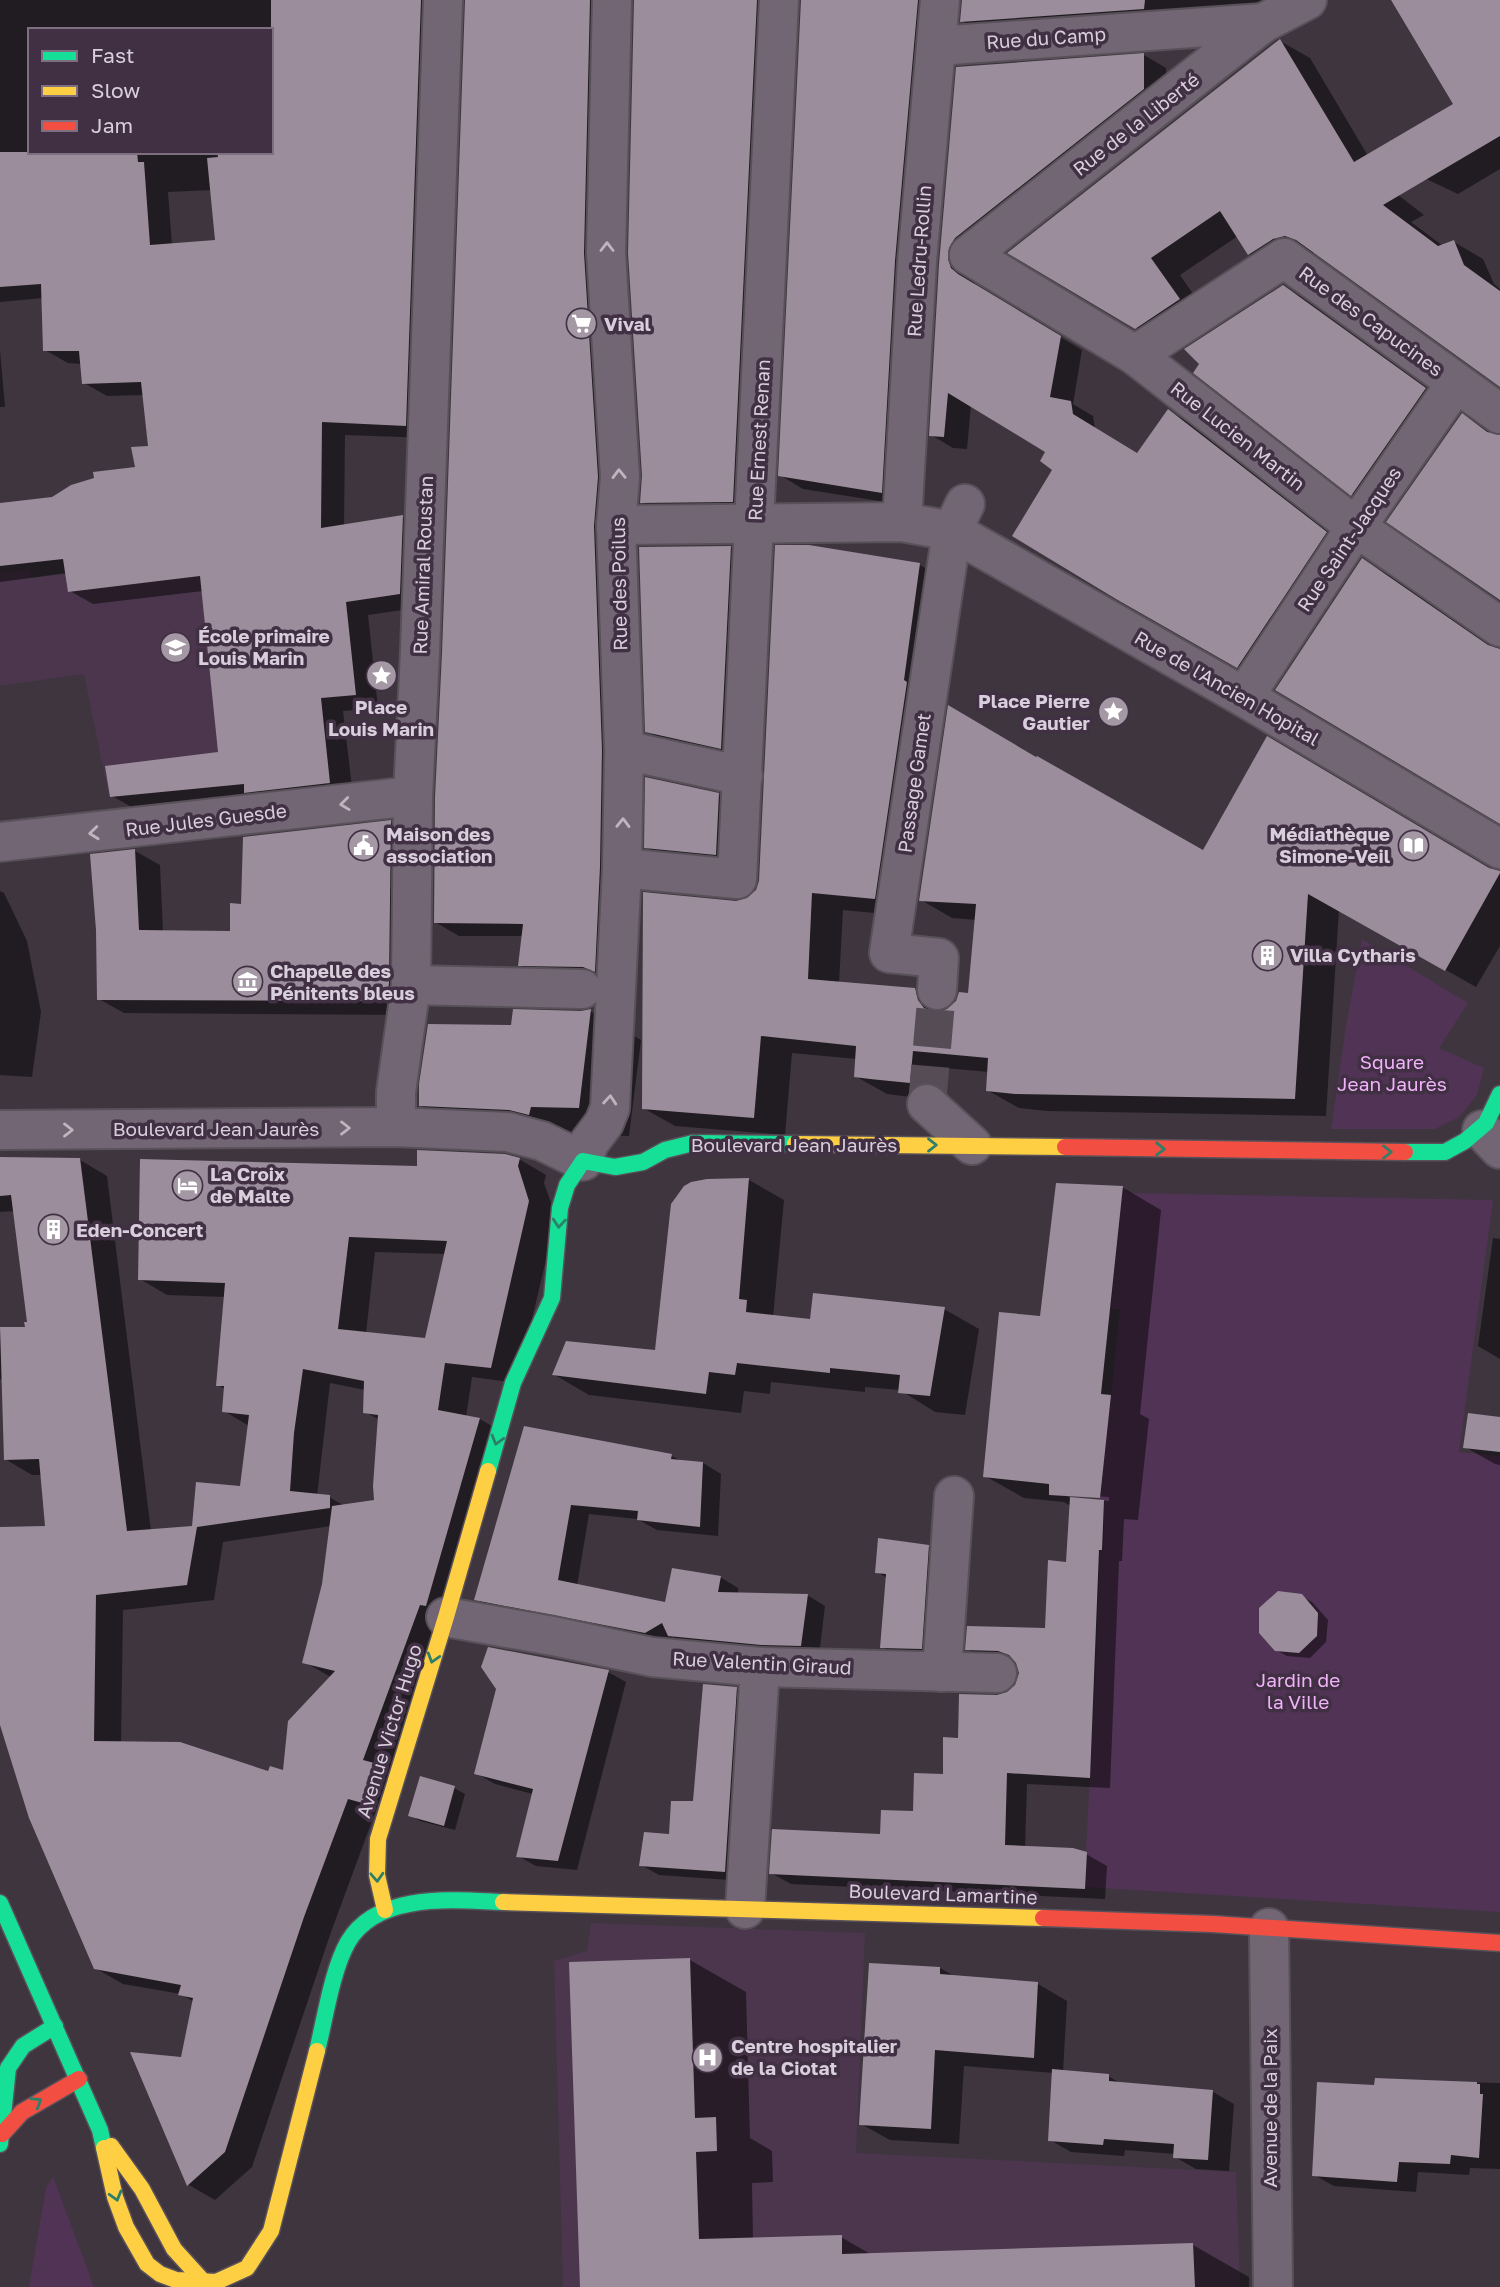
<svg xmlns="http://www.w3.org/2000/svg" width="1500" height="2287" font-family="'Golos Text',sans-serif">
<rect width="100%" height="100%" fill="#3e353f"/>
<g fill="#4b364e">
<path d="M342 540 343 601 356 695 321 699 329 775 109 797 84 674 0 686V573L29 569 31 578Z"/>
<path d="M591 1923 865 1933 856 2153 1236 2172 1240 2287H563L554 1961 587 1951Z"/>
</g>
<g fill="#513355">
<path d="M1362 939 1468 1003 1439 1048 1484 1068 1477 1095 1459 1117 1435 1129H1331L1346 1026Z"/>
<path d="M1123 1186 1128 1193 1493 1200 1459 1452 1500 1456V1912L1084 1887 1096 1665 1100 1551 1104 1549V1500H1100L1120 1309H1111Z"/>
<path d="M53 2177 94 2287H29L46 2188Z"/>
</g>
<g fill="#0007" fill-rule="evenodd">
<path d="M0 0H450L429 438 345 435 344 526 403 517 426 530 423 607 368 615 378 708 343 711 353 796 135 809 112 796 220 754 203 591 93 604 70 591 67 573 0 582V504L52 499 137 469 150 447 144 395 107 396 84 383 82 364 68 363 45 350 43 298 0 302ZM30 30H271V152H30ZM212 190 217 243 172 245 168 192Z"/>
<path d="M466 0H618V984L543 978 520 965 523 936H459L435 922Z"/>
<path d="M636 0H786L756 514 665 515 642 502 644 476Z"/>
<path d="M802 0H946L905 505 803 489 780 475Z"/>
<path d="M963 0H1308L985 35 962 21Z"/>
<path d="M1393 0H1500V169L1458 194 1403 168 1455 105Z"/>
<path d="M1280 41 1310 58 1371 161 1366 170 1424 215 1411 222 1443 246 1454 242 1483 259 1494 284 1500 289V385L1317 252 1303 256 1279 271 1249 254 1238 236 1180 275 1209 317 1166 345 1010 252Z"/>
<path d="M1144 55 1166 68V102L970 273 974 283 980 289 1082 350 1073 404 1093 416 1095 429 1137 455 1169 411 1191 424 1348 546 1260 679 1116 597 1048 452 971 405 967 449 953 448 931 435 958 68Z"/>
<path d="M1283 287 1301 297 1442 399 1369 504 1352 494 1201 364Z"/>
<path d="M0 350 5 407H0Z"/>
<path d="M731 547 751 559 741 759 668 743 647 731Z"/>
<path d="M1362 560 1392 577 1500 650V822Z"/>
<path d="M920 565 951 583 906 916 843 910 839 983 915 990 946 1008 947 1012 970 995 977 920 952 918 921 900 1037 759 1204 852 1500 872V946L1476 987 1339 910 1326 1116 1047 1111 1019 1108 987 1090 989 1072 944 1068 941 1100 903 1096 887 1094 855 1076 857 1059 792 1053 785 1135 675 1126 643 1108 736 903 748 900 757 891Z"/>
<path d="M719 795 749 812 746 871 676 865 646 847Z"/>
<path d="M390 822 415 837 411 1015 124 1013 99 999 135 851 160 865 163 932H232L242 906Z"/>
<path d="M0 891 4 893 27 941 41 1012 32 1077 0 1075Z"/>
<path d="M590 1011 641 1040 629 1136 471 1135 420 1105 513 1027Z"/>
<path d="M0 1159 80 1160 107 1176 151 1531 194 1528 242 1488 249 1426 224 1411 226 1390 218 1385 226 1297 167 1295 140 1279 419 1167 519 1159 546 1175 544 1183 556 1217 517 1383 472 1377 466 1417 480 1419 507 1435 375 1813 331 1932 252 2167 215 2200 189 2185 133 2054 182 2059 194 2002 181 1994 123 1984 95 1968 0 1711V1529L47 1528 42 1475H32L5 1459V1381L0 1379V1329H27L29 1323 15 1211 0 1212ZM375 1252 446 1254 427 1340 366 1333ZM330 1383 365 1390V1412L380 1420 376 1502 345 1506 329 1497 317 1496ZM331 1526 323 1584 304 1662 331 1677 284 1772 269 1773 121 1743 123 1610 214 1600 223 1542Z"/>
<path d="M749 1180 784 1200 773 1317 811 1321 944 1309 979 1329 965 1415 935 1412 900 1390 865 1387V1392L771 1382 770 1394 744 1391 741 1413 589 1395 555 1375 657 1352Z"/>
<path d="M1122 1187 1161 1210 1140 1414 1149 1419 1138 1520 1124 1519 1122 1561H1119L1110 1788 1027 1784 1025 1848 1086 1854 1107 1866 1105 1899 791 1884 771 1873 881 1836 914 1813 945 1776 959 1740 997 1697 1008 1694 1017 1686 1021 1674 1018 1662 988 1661 967 1649 1046 1630 1067 1564 1071 1506 1064 1502 1024 1498 985 1476 1041 1318ZM1063 1494 1109 1497V1501L1071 1498Z"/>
<path d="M1493 1238 1500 1239V1359L1478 1346Z"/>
<path d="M1500 1419V1465L1495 1464 1465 1447Z"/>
<path d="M525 1428 672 1456 683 1462 703 1463 721 1474 718 1536 657 1530 637 1519 589 1514 577 1586 667 1604 720 1577 738 1588V1594L807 1595 825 1606 819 1656 688 1646 673 1637 664 1643 494 1609 476 1599Z"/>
<path d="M928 1547 948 1558 941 1659 902 1658 882 1647 887 1578 877 1572Z"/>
<path d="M1301 1596 1312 1602 1328 1620 1326 1642 1310 1658 1287 1656 1276 1650Z"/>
<path d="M608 1672 626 1682 577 1870 536 1866 518 1856 533 1794 495 1784 476 1773Z"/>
<path d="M736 1689 754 1699 743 1881 659 1875 641 1865 671 1836 694 1803Z"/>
<path d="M454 1788 465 1794 455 1830 420 1821 410 1815Z"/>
<path d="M690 1960 746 1992 750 2138 772 2151 773 2182 752 2183 753 2239 841 2237 872 2255 1193 2245 1249 2277V2287H582Z"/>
<path d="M940 1968 956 1977 1038 1984 1067 2001 1063 2072 1108 2076 1122 2084 1213 2092 1234 2104 1229 2171 1196 2169 1175 2157V2154L1125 2150 1124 2156 1071 2152 1050 2140 1054 2073 964 2066 959 2144 890 2140 861 2124Z"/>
<path d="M1376 2080 1500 2083V2169L1470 2168 1469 2175 1418 2172 1416 2192 1334 2186 1314 2175 1376 2087Z"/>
</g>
<g fill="#9b8d9c" fill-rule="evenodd">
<path d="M271 0H421L406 426 322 422 321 528 403 515 400 594 346 602 356 695 321 698 330 783 244 793V784L110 797 105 766 218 752 200 576 68 592 63 559 0 566V503L52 497 71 485 94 478 93 472 135 467 131 447 148 446 141 382 82 384 79 351H43L41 284 0 287V152H137L138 162H144L150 245 215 240 207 158 218 157 217 152H271Z"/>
<path d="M465 0H590L584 253 598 477 594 526 602 750 600 867 595 972 583 967 518 966 523 924 434 923 435 797 442 653Z"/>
<path d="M634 0H757L733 502 640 503 642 476 628 253Z"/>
<path d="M801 0H918L895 261 882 493 778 476Z"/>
<path d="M962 0H1145L1144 9 960 22Z"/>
<path d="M1391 0H1500V136L1383 205 1438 246 1454 240 1464 265 1500 291V387L1296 240 1285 236 1273 239 1248 255 1220 211 1151 258 1180 299 1135 329 1007 253 1280 39 1354 162 1453 104Z"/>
<path d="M1144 53V89L955 238 949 248 948 259 951 268 958 274 1061 336 1050 397 1071 401 1073 414 1137 453 1168 409 1327 532 1237 668 1116 599 1012 536 1052 470 1040 461 1045 452 948 393 944 437 929 436 939 264 956 67Z"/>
<path d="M1283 285 1426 388 1351 496 1193 373 1199 364 1184 349Z"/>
<path d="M1462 413 1487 432 1500 435V600L1386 522Z"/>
<path d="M775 545H809L920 563 904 680 907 682 875 899 812 893 808 979 915 988 918 1000 924 1008 935 1012 947 1009 956 1001 959 992 968 993 976 904 919 901 948 705 1036 757 1037 756 1203 850 1267 736 1489 868 1500 871V873L1445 971 1308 894 1295 1099 1015 1094 986 1091 988 1058 913 1051 910 1083 870 1079 854 1077 856 1046 761 1036 754 1118 642 1109 643 892 736 901 747 898 756 890 759 881Z"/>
<path d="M731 546 721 749 645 732 639 547Z"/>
<path d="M1362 558 1488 645 1500 649V824L1275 690Z"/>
<path d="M645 777 719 793 716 855 644 848Z"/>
<path d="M391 820 389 983 387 1001 97 1000 96 930 90 854 135 849 139 930 230 931V903L241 904 243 837Z"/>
<path d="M513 1009 581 1011 591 1009 579 1108 531 1107 529 1115 509 1110 419 1106V1084L428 1024 511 1025Z"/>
<path d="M417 1150 505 1154 520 1158 518 1166 529 1201 491 1368 445 1363 438 1410 480 1418 426 1606 420 1605 363 1760 378 1764 366 1804 348 1799 304 1917 225 2152 187 2186 130 2052 181 2057 193 1998 178 1995 181 1985 94 1969 29 1818 0 1725V1527L45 1526 39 1459 4 1460 0 1327H25L24 1322H27L11 1195 0 1196V1157L80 1158 127 1531 192 1526 196 1482 240 1486 249 1415 222 1412 224 1386H216L225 1283 138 1280 140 1159 417 1166ZM349 1237 447 1241 425 1338 338 1329ZM303 1369 364 1381 363 1413 378 1415 373 1486 374 1500 332 1506 322 1584 302 1663 335 1671 288 1721 283 1770 270 1766 268 1771 180 1742 94 1741 96 1595 187 1585 197 1527 330 1508V1495L290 1491 294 1433Z"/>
<path d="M749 1178 739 1299 747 1300 746 1312 810 1319 813 1293 945 1307 930 1396 898 1393 900 1375 830 1368V1373L737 1363 735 1375 709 1372 706 1394 552 1375 566 1341 655 1350 671 1204 684 1186 691 1182 707 1179Z"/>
<path d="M1056 1183 1123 1186 1101 1394 1111 1395 1100 1498 1049 1495V1484L983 1477 999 1312 1040 1316Z"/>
<path d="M1468 1413 1500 1417V1452L1463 1448Z"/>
<path d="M524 1426 672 1454 671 1459 703 1462 700 1527 637 1520 638 1511 571 1505 558 1580 665 1602 672 1568 721 1576 718 1592 808 1594 801 1646 761 1645 668 1636 662 1623 645 1633 474 1600Z"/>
<path d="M1070 1497 1104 1500 1102 1550H1099L1090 1778 1007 1773 1005 1845 1073 1848 1087 1852 1085 1889 769 1874 772 1829 880 1834 881 1810 913 1811 914 1773 943 1774V1737L958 1738 959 1694 997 1695 1007 1692 1015 1685 1019 1673 1016 1663 1009 1655 998 1651 965 1650 967 1626 1045 1628 1048 1560 1066 1562Z"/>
<path d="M878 1538 929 1545 922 1649 880 1648 886 1574 875 1573Z"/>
<path d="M1278 1591 1302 1594 1318 1613 1317 1636 1299 1653 1275 1651 1259 1633V1608Z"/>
<path d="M488 1647 609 1670 558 1861 516 1857 533 1789 474 1774 496 1689 481 1667Z"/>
<path d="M703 1684 737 1687 725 1872 639 1866 644 1832 669 1834 671 1801H693Z"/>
<path d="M420 1776 455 1786 444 1826 408 1816Z"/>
<path d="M690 1958 695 2118 716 2117 717 2151 696 2152 699 2239 842 2235V2254L1193 2243 1195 2287H580L569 1962Z"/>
<path d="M869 1963 940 1967V1974L1038 1982 1034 2058 935 2050 931 2129 859 2125Z"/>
<path d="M1052 2069 1109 2074V2081L1213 2090 1208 2160 1173 2158 1174 2144 1104 2139 1103 2145 1048 2141Z"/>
<path d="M1375 2078 1477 2082V2084H1480V2094H1483L1479 2158 1451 2155 1450 2164 1399 2162 1397 2182 1312 2176 1317 2082 1374 2085Z"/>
</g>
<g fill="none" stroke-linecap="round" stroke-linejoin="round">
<path stroke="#554c56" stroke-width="38" stroke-dasharray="38 19" stroke-linecap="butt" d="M927 1104 937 990"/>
<defs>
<g id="street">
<path d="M937 46 1263 23"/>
<path d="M969 255 1135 355 1356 527 1500 627"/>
<path d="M969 255 1263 23 1307 0"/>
<path d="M1135 355 1284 258 1500 414"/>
<path d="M902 522 917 262 940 0"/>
<path d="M616 525 902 522 952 531 1244 697 1500 849"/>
<path d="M1244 697 1356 527 1456 383"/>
<path d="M624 750 743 776"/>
<path d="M0 842 413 796"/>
<path d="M622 868 737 879 779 0"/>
<path d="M411 985 582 989"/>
<path d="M937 990 939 958 889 953 952 531 965 504"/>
<path d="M927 1104 972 1145"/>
<path d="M396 1127V1092L411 985 413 796 420 652 443 1"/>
<path d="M0 1130 396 1127 508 1132 542 1141 583 1161 589 1143 604 1123 610 1108 622 868 624 750 616 525 620 477 606 253 612 0"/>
<path d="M1482 1130 1500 1149"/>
<path d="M446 1617 553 1636 652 1657 760 1667 997 1673"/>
<path d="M942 1672 954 1496"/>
<path d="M745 1909 760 1667"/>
<path d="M1269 1928 1273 2287"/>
</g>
<g id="fast">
<path d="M1405 1152H1445L1465 1141 1486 1123 1500 1094"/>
<path d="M488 1471 513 1383 552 1298 560 1208 567 1185 583 1161 615 1167 643 1162 665 1150 693 1143 795 1144"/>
<path d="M0 1903 100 2130 104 2148"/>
<path d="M317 2051C325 2019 332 1970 348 1942 377 1892 453 1900 503 1902"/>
<path d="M0 2144 8 2068 23 2046 55 2026"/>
</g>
<g id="slow">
<path d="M795 1144 1065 1147"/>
<path d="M503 1902C683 1909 863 1911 1043 1918"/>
<path d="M385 1910 377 1875 378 1839 446 1617 488 1471"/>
<path d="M111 2146 142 2189 174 2249 203 2281"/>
<path d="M104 2148 115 2197 126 2227 147 2264 160 2274 176 2280 216 2282 247 2268 271 2231 317 2051"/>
</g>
<g id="jam">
<path d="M1065 1147 1405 1152"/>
<path d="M1043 1918 1213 1924 1500 1943"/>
<path d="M2 2134 22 2112 79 2079"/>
</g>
</defs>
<use href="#street" stroke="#59515a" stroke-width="42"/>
<use href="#fast" stroke="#59515a" stroke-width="19"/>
<use href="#slow" stroke="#59515a" stroke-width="19"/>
<use href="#jam" stroke="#59515a" stroke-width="19"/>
<use href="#street" stroke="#736674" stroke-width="38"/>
<use href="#fast" stroke="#16e098" stroke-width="16"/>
<use href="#slow" stroke="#ffcf43" stroke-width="16"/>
<use href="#jam" stroke="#f24e42" stroke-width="16"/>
</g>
<defs><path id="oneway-chevron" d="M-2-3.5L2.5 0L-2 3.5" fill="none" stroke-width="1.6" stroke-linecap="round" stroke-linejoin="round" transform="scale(1.75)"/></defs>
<g stroke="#c0b4c1">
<use href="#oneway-chevron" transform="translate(607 247) rotate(-90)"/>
<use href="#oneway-chevron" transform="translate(619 474) rotate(-91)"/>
<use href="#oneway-chevron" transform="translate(345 804) rotate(173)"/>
<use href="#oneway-chevron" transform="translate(623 823) rotate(-89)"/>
<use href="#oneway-chevron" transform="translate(94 833) rotate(174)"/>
<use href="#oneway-chevron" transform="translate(610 1100) rotate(-85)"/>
<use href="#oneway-chevron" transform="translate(345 1128)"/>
<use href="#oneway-chevron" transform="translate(68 1130)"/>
</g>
<g stroke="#2e7f6a">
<use href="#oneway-chevron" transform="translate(932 1145)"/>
<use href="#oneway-chevron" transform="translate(1160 1149) rotate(1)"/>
<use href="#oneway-chevron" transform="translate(1387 1152)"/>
<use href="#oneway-chevron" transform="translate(559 1223) rotate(95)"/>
<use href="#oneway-chevron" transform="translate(497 1440) rotate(106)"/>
<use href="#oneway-chevron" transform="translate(433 1658) rotate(107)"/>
<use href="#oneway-chevron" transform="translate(377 1877) rotate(87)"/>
<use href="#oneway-chevron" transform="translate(37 2102) rotate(-31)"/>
<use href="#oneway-chevron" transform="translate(116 2196) rotate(74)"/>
</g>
<defs>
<symbol id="supermarket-disc" viewBox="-11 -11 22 22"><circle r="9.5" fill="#a398a4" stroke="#413044"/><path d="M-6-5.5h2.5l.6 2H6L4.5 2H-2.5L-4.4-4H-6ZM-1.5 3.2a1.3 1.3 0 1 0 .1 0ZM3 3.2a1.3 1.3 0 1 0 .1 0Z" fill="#fff"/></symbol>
<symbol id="school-disc" viewBox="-11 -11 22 22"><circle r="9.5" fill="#a398a4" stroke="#413044"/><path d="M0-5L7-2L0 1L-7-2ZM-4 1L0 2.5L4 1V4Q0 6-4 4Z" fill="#fff"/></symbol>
<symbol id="sight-disc" viewBox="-11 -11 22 22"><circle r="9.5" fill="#a398a4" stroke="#413044"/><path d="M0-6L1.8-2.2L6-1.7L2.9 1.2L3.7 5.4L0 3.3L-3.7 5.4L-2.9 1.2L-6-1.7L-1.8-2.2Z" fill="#fff"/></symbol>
<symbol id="civic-disc" viewBox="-11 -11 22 22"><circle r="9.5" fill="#a398a4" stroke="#413044"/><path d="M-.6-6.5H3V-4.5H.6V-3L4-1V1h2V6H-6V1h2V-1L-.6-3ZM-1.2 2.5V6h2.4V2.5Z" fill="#fff"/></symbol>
<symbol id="library-disc" viewBox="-11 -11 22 22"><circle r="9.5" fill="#a398a4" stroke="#413044"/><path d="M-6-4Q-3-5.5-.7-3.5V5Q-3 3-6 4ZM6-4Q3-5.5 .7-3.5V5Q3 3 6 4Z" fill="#fff"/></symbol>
<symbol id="building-disc" viewBox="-11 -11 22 22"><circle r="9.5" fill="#a398a4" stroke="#413044"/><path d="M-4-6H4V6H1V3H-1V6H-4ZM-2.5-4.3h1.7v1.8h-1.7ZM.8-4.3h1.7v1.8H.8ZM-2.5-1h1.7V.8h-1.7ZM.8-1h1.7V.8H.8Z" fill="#fff"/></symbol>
<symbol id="museum-disc" viewBox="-11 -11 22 22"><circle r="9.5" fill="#a398a4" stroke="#413044"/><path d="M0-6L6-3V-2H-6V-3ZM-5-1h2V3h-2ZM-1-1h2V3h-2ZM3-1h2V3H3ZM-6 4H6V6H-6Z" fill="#fff"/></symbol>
<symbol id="hotel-disc" viewBox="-11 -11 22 22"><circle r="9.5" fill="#a398a4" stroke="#413044"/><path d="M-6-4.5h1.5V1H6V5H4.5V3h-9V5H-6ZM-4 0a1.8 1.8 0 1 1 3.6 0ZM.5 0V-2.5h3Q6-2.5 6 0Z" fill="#fff"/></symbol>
<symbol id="hospital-disc" viewBox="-11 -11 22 22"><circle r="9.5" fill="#a398a4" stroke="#413044"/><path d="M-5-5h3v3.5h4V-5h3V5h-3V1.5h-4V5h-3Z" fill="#fff"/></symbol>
</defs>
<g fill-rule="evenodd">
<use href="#supermarket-disc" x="564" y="306" width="35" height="35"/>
<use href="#school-disc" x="158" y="630" width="35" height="35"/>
<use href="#sight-disc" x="364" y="658" width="35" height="35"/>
<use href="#sight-disc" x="1096" y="694" width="35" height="35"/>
<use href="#civic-disc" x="346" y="828" width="35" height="35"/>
<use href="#library-disc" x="1396" y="828" width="35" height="35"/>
<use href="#building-disc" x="1250" y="938" width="35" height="35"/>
<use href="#museum-disc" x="230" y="964" width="35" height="35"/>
<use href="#hotel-disc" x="170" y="1168" width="35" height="35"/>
<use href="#building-disc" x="36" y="1212" width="35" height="35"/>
<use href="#hospital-disc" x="690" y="2040" width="35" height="35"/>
</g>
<g text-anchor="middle" stroke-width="7" stroke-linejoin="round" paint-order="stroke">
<g font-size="19" fill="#d9cedb" stroke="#413044">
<text transform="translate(1046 38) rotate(-4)" y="7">Rue du Camp</text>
<text transform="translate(1136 124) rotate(-38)" y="7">Rue de la Liberté</text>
<text transform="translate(919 261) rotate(-86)" y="7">Rue Ledru-Rollin</text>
<text transform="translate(1371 321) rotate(36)" y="7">Rue des Capucines</text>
<text transform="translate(1238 436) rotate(38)" y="7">Rue Lucien Martin</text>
<text transform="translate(759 440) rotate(-87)" y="7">Rue Ernest Renan</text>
<text transform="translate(1349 539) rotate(-56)" y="7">Rue Saint-Jacques</text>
<text transform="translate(423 565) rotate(-88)" y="7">Rue Amiral Roustan</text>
<text transform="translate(619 584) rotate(-91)" y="7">Rue des Poilus</text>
<text transform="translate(1227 688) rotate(30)" y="7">Rue de l'Ancien Hopital</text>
<text transform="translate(914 783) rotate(-82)" y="7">Passage Gamet</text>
<text transform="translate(206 820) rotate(-7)" y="7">Rue Jules Guesde</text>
<text x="216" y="1136">Boulevard Jean Jaurès</text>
<text x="794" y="1152">Boulevard Jean Jaurès</text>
<text transform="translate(762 1663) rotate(3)" y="7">Rue Valentin Giraud</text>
<text transform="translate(389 1731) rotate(-73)" y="7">Avenue Victor Hugo</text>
<text transform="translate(943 1894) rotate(2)" y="7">Boulevard Lamartine</text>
<text transform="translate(1270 2108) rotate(-90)" y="7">Avenue de la Paix</text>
</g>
<g font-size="19" font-weight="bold" fill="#d9cedb" stroke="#413044" text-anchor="start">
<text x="604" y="331">Vival</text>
<text x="198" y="643">École primaire<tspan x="198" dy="22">Louis Marin</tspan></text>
<text x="1090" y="708" text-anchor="end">Place Pierre<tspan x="1090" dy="22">Gautier</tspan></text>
<text x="381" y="714" text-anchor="middle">Place<tspan x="381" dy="22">Louis Marin</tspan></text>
<text x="386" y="841">Maison des<tspan x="386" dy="22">association</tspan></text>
<text x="1390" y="841" text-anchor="end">Médiathèque<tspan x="1390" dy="22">Simone-Veil</tspan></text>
<text x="1290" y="962">Villa Cytharis</text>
<text x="270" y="978">Chapelle des<tspan x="270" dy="22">Pénitents bleus</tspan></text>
<text x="210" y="1181">La Croix<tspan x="210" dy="22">de Malte</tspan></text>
<text x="76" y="1237">Eden-Concert</text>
<text x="731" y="2053">Centre hospitalier<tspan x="731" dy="22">de la Ciotat</tspan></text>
</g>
<g font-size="19" fill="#f1b3f9" stroke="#413044">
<text x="1392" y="1069">Square<tspan x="1392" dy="22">Jean Jaurès</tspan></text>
<text x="1298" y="1687">Jardin de<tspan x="1298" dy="22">la Ville</tspan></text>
</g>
</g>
<rect x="28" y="28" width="245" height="126" fill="#413044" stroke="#7e6f80" stroke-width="2"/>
<rect x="42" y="51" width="35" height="10" fill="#16e098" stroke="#7e6f80" stroke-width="2"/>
<text x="91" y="63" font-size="21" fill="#d9cedb">Fast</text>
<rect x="42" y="86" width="35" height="10" fill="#ffcf43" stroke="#7e6f80" stroke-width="2"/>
<text x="91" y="98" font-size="21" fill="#d9cedb">Slow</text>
<rect x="42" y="121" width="35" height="10" fill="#f24e42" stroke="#7e6f80" stroke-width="2"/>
<text x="91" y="133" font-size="21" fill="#d9cedb">Jam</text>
</svg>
